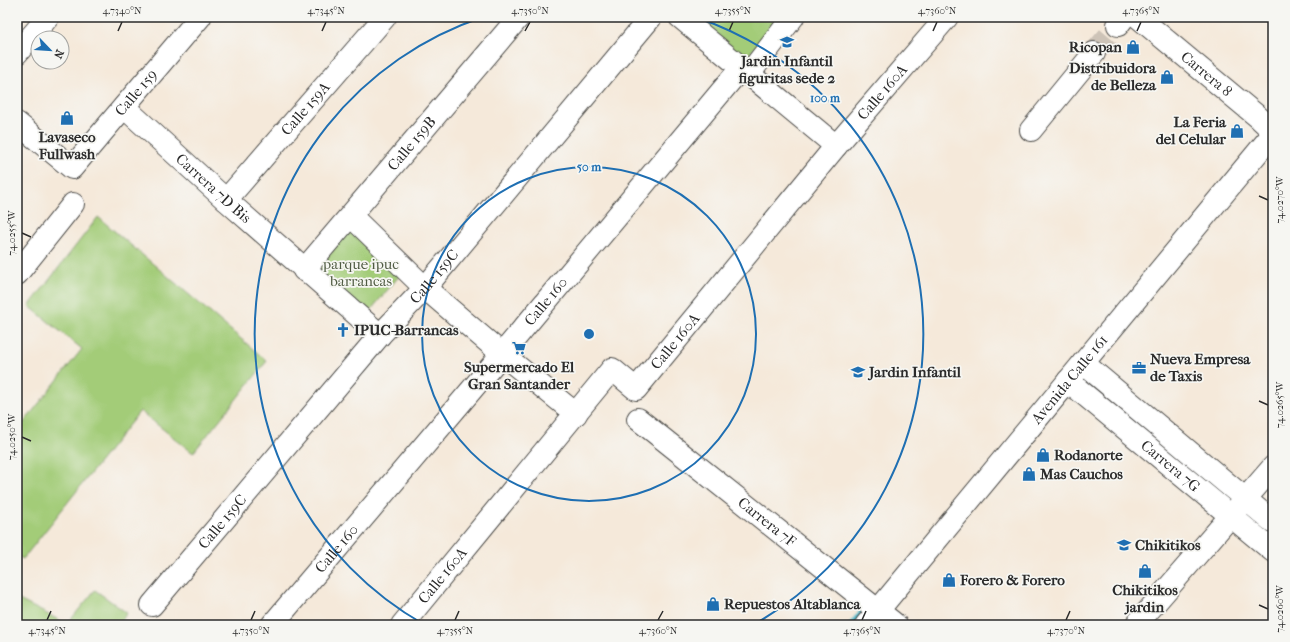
<svg xmlns="http://www.w3.org/2000/svg" width="1290" height="642" font-family="'IM FELL French Canon',serif">
<rect width="100%" height="100%" fill="#f6f6f2"/>
<filter id="ink" filterUnits="userSpaceOnUse"><feTurbulence type="fractalNoise" baseFrequency=".025" numOctaves="2"/><feDisplacementMap in="SourceGraphic" scale="8" xChannelSelector="R" yChannelSelector="G"/><feConvolveMatrix kernelMatrix="1 2 1 2 8 2 1 2 1" color-interpolation-filters="sRGB"/></filter>
<filter id="wash" filterUnits="userSpaceOnUse"><feTurbulence type="fractalNoise" baseFrequency=".012" numOctaves="4" result="noise"/><feDisplacementMap in="SourceGraphic" scale="16" xChannelSelector="R" yChannelSelector="G"/><feGaussianBlur stdDeviation="0.9" result="paint"/><feColorMatrix in="noise" values="0 0 0 0 0 0 0 0 0 0 0 0 0 0 0 0 0 1.4 0 .05"/><feComposite in="paint" operator="in"/></filter>
<g filter="url(#wash)">
<rect width="100%" height="100%" fill="#f5e9da"/>
<g fill="#a3cc78" stroke="#677c52">
<path d="M694 17H780L745 60Z"/>
<path d="M98 217 267 361 193 453 140 411 23 559 17 556V431L82 349 29 306Z"/>
<path d="M352 225 405 269 365 317 311 274Z"/>
<path d="M95 590 127 613 118 625H17V599L67 624Z"/>
</g>
<g fill="none" stroke-linecap="round" stroke-linejoin="round">
<path stroke="#51bccd" stroke-width="7" d="M852 625 862 613"/>
</g>
</g>
<g filter="url(#ink)">
<g fill="none" stroke-linecap="round" stroke-linejoin="round">
<path stroke="#cdc3b7" stroke-width="22" stroke-dasharray="22 11" stroke-linecap="butt" d="M1094 53 1118 25"/>
<defs>
<g id="minor">
<path d="M680 17 836 146"/>
<path id="s1" d="M1138 17 1257 116 1273 131"/>
<path d="M1118 25 1124 17"/>
<path d="M17 53 48 17"/>
<path d="M749 74 793 17"/>
<path id="s2" d="M124 107 226 200 380 335"/>
<path id="s3" d="M17 123 72 168 200 17"/>
<path d="M1031 130 1094 53"/>
<path id="s4" d="M226 200 385 17"/>
<path d="M351 216 425 288 502 354 576 414"/>
<path id="s5" d="M304 270 519 17"/>
<path d="M17 274 73 204"/>
<path d="M1083 363 1273 522"/>
<path id="s6" d="M1068 381 1273 551"/>
<path id="s7" d="M638 419 896 625"/>
<path id="s8" d="M152 605 380 335 425 288 651 17"/>
<path id="s9" d="M272 625 502 354 741 68"/>
<path id="s10" d="M402 625 612 369 636 389 836 146 947 17"/>
<path d="M1136 625 1273 467"/>
</g>
<g id="major">
<path id="s11" d="M866 625 1273 134"/>
</g>
</defs>
<use href="#minor" stroke="#494845" stroke-width="24"/>
<use href="#major" stroke="#494845" stroke-width="24"/>
<use href="#minor" stroke="#fff" stroke-width="22"/>
<use href="#major" stroke="#fff" stroke-width="22"/>
</g>
</g>
<path fill="none" stroke="#2b2b2b" stroke-width="1.5" d="M118 31 122 22M322 31 326 22M525 31 530 22M729 31 733 22M933 31 937 22M1137 31 1141 22M1259 196 1268 200M22 233 31 237M1259 401 1268 405M22 437 31 441M1259 605 1268 609M47 620 51 611M251 620 255 611M455 620 459 611M658 620 663 611M862 620 866 611M1066 620 1070 611"/>
<g fill="none" stroke="#1f6fb2" stroke-width="2">
<circle cx="589" cy="334" r="167"/>
<path d="M425 625A334 334 0 0 1 483 17M695 17A334 334 0 0 1 753 625"/>
</g>
<defs>
<symbol id="school-bare" viewBox="-9 -9 18 18"><path d="M0-5L7-2L0 1L-7-2ZM-4 1L0 2.5L4 1V4Q0 6-4 4Z" fill="#1f6fb2" stroke="#f6f6f2" stroke-width="2.5" paint-order="stroke"/></symbol>
<symbol id="shop-bare" viewBox="-9 -9 18 18"><path d="M-5-2.5h2.3a2.7 3.5 0 0 1 5.4 0H5L5.5 6h-11ZM-1.5-2.5h3a1.5 2.3 0 0 0-3 0Z" fill="#1f6fb2" stroke="#f6f6f2" stroke-width="2.5" paint-order="stroke"/></symbol>
<symbol id="church-bare" viewBox="-9 -9 18 18"><path d="M-1.2-6h2.4v3.5h3.3v2.4h-3.3V6h-2.4V-.1h-3.3v-2.4h3.3Z" fill="#1f6fb2" stroke="#f6f6f2" stroke-width="2.5" paint-order="stroke"/></symbol>
<symbol id="supermarket-bare" viewBox="-9 -9 18 18"><path d="M-6-5.5h2.5l.6 2H6L4.5 2H-2.5L-4.4-4H-6ZM-1.5 3.2a1.3 1.3 0 1 0 .1 0ZM3 3.2a1.3 1.3 0 1 0 .1 0Z" fill="#1f6fb2" stroke="#f6f6f2" stroke-width="2.5" paint-order="stroke"/></symbol>
<symbol id="office-bare" viewBox="-9 -9 18 18"><path d="M-6-3h4V-5.5h4V-3h4V5H-6ZM-1-4.5V-3h2v-1.5ZM-6 0V1H6V0Z" fill="#1f6fb2" stroke="#f6f6f2" stroke-width="2.5" paint-order="stroke"/></symbol>
</defs>
<g fill-rule="evenodd">
<use href="#school-bare" x="777" y="32" width="20" height="20"/>
<use href="#shop-bare" x="1123" y="37" width="20" height="20"/>
<use href="#shop-bare" x="1157" y="67" width="20" height="20"/>
<use href="#shop-bare" x="57" y="108" width="20" height="20"/>
<use href="#shop-bare" x="1227" y="121" width="20" height="20"/>
<use href="#church-bare" x="333" y="320" width="20" height="20"/>
<use href="#supermarket-bare" x="509" y="338" width="20" height="20"/>
<use href="#office-bare" x="1129" y="358" width="20" height="20"/>
<use href="#school-bare" x="848" y="362" width="20" height="20"/>
<use href="#shop-bare" x="1033" y="445" width="20" height="20"/>
<use href="#shop-bare" x="1019" y="464" width="20" height="20"/>
<use href="#school-bare" x="1114" y="535" width="20" height="20"/>
<use href="#shop-bare" x="1135" y="561" width="20" height="20"/>
<use href="#shop-bare" x="939" y="570" width="20" height="20"/>
<use href="#shop-bare" x="703" y="594" width="20" height="20"/>
</g>
<g text-anchor="middle" stroke-width="3.5" stroke-linejoin="round" paint-order="stroke">
<g font-size="15" font-weight="bold" fill="#2b2b2b" stroke="#f6f6f2" text-anchor="start">
<text x="1122" y="52" text-anchor="end">Ricopan</text>
<text x="787" y="66" text-anchor="middle">Jardin Infantil<tspan x="787" dy="17">figuritas sede 2</tspan></text>
<text x="1156" y="73" text-anchor="end">Distribuidora<tspan x="1156" dy="17">de Belleza</tspan></text>
<text x="1226" y="127" text-anchor="end">La Feria<tspan x="1226" dy="17">del Celular</tspan></text>
<text x="67" y="142" text-anchor="middle">Lavaseco<tspan x="67" dy="17">Fullwash</tspan></text>
<text x="354" y="335">IPUC-Barrancas</text>
<text x="1150" y="364">Nueva Empresa<tspan x="1150" dy="17">de Taxis</tspan></text>
<text x="519" y="372" text-anchor="middle">Supermercado El<tspan x="519" dy="17">Gran Santander</tspan></text>
<text x="869" y="377">Jardin Infantil</text>
<text x="1054" y="460">Rodanorte</text>
<text x="1040" y="479">Mas Cauchos</text>
<text x="1135" y="550">Chikitikos</text>
<text x="960" y="585">Forero &amp; Forero</text>
<text x="1145" y="595" text-anchor="middle">Chikitikos<tspan x="1145" dy="17">jardin</tspan></text>
<text x="724" y="609">Repuestos Altablanca</text>
</g>
<g font-size="15" fill="#2b2b2b" stroke="#f6f6f2">
<text dy="5" stroke="none"><textPath href="#s1" startOffset="89">Carrera 8</textPath></text>
<text dy="5" stroke="none"><textPath href="#s3" startOffset="170">Calle 159</textPath></text>
<text dy="5" stroke="none"><textPath href="#s10" startOffset="748">Calle 160A</textPath></text>
<text dy="5" stroke="none"><textPath href="#s4" startOffset="121">Calle 159A</textPath></text>
<text dy="5" stroke="none"><textPath href="#s5" startOffset="166">Calle 159B</textPath></text>
<text dy="5" stroke="none"><textPath href="#s2" startOffset="121">Carrera 7D Bis</textPath></text>
<text dy="5" stroke="none"><textPath href="#s8" startOffset="433">Calle 159C</textPath></text>
<text dy="5" stroke="none"><textPath href="#s9" startOffset="424">Calle 160</textPath></text>
<text dy="5" stroke="none"><textPath href="#s10" startOffset="424">Calle 160A</textPath></text>
<text dy="5" stroke="none"><textPath href="#s11" startOffset="319">Avenida Calle 161</textPath></text>
<text dy="5" stroke="none"><textPath href="#s6" startOffset="133">Carrera 7G</textPath></text>
<text dy="5" stroke="none"><textPath href="#s8" startOffset="109">Calle 159C</textPath></text>
<text dy="5" stroke="none"><textPath href="#s7" startOffset="165">Carrera 7F</textPath></text>
<text dy="5" stroke="none"><textPath href="#s9" startOffset="100">Calle 160</textPath></text>
<text dy="5" stroke="none"><textPath href="#s10" startOffset="64">Calle 160A</textPath></text>
</g>
<g font-size="15" fill="#4f5b42" stroke="#f6f6f2">
<text x="361" y="269">parque ipuc<tspan x="361" dy="17">barrancas</tspan></text>
</g>
</g>
<circle cx="589" cy="334" r="6" fill="#1f6fb2" stroke="#f6f6f2" stroke-width="2"/>
<g font-size="12" text-anchor="middle" font-weight="bold" fill="#1f6fb2" stroke="#f6f6f2" stroke-width="3.5" stroke-linejoin="round" paint-order="stroke">
<text x="825" y="102">100 m</text>
<text x="589" y="171">50 m</text>
</g>
<rect width="1290" height="642" fill="none" stroke="#f6f6f2" stroke-width="44"/>
<g transform="translate(50 50) rotate(115)"><circle r="19" fill="#f6f6f2" stroke="#a5a5a2"/>
<path d="M0-3L7 15L0 10L-7 15Z" fill="#1f6fb2"/>
<text y="-6" font-size="11" font-weight="bold" text-anchor="middle" fill="#2b2b2b">N</text>
</g>
<rect x="22" y="22" width="1246" height="598" fill="none" stroke="#2b2b2b" stroke-width="1.5"/>
<g font-size="10" text-anchor="middle" fill="#2b2b2b">
<text x="122" y="14">4.7340°N</text>
<text x="326" y="14">4.7345°N</text>
<text x="530" y="14">4.7350°N</text>
<text x="733" y="14">4.7355°N</text>
<text x="937" y="14">4.7360°N</text>
<text x="1141" y="14">4.7365°N</text>
<text transform="translate(1279 200) rotate(-90)" y="4">74.0270°W</text>
<text transform="translate(11 233) rotate(-90)" y="4">74.0255°W</text>
<text transform="translate(1279 405) rotate(-90)" y="4">74.0265°W</text>
<text transform="translate(11 437) rotate(-90)" y="4">74.0250°W</text>
<text transform="translate(1279 609) rotate(-90)" y="4">74.0260°W</text>
<text x="47" y="634">4.7345°N</text>
<text x="251" y="634">4.7350°N</text>
<text x="455" y="634">4.7355°N</text>
<text x="658" y="634">4.7360°N</text>
<text x="862" y="634">4.7365°N</text>
<text x="1066" y="634">4.7370°N</text>
</g>
</svg>
